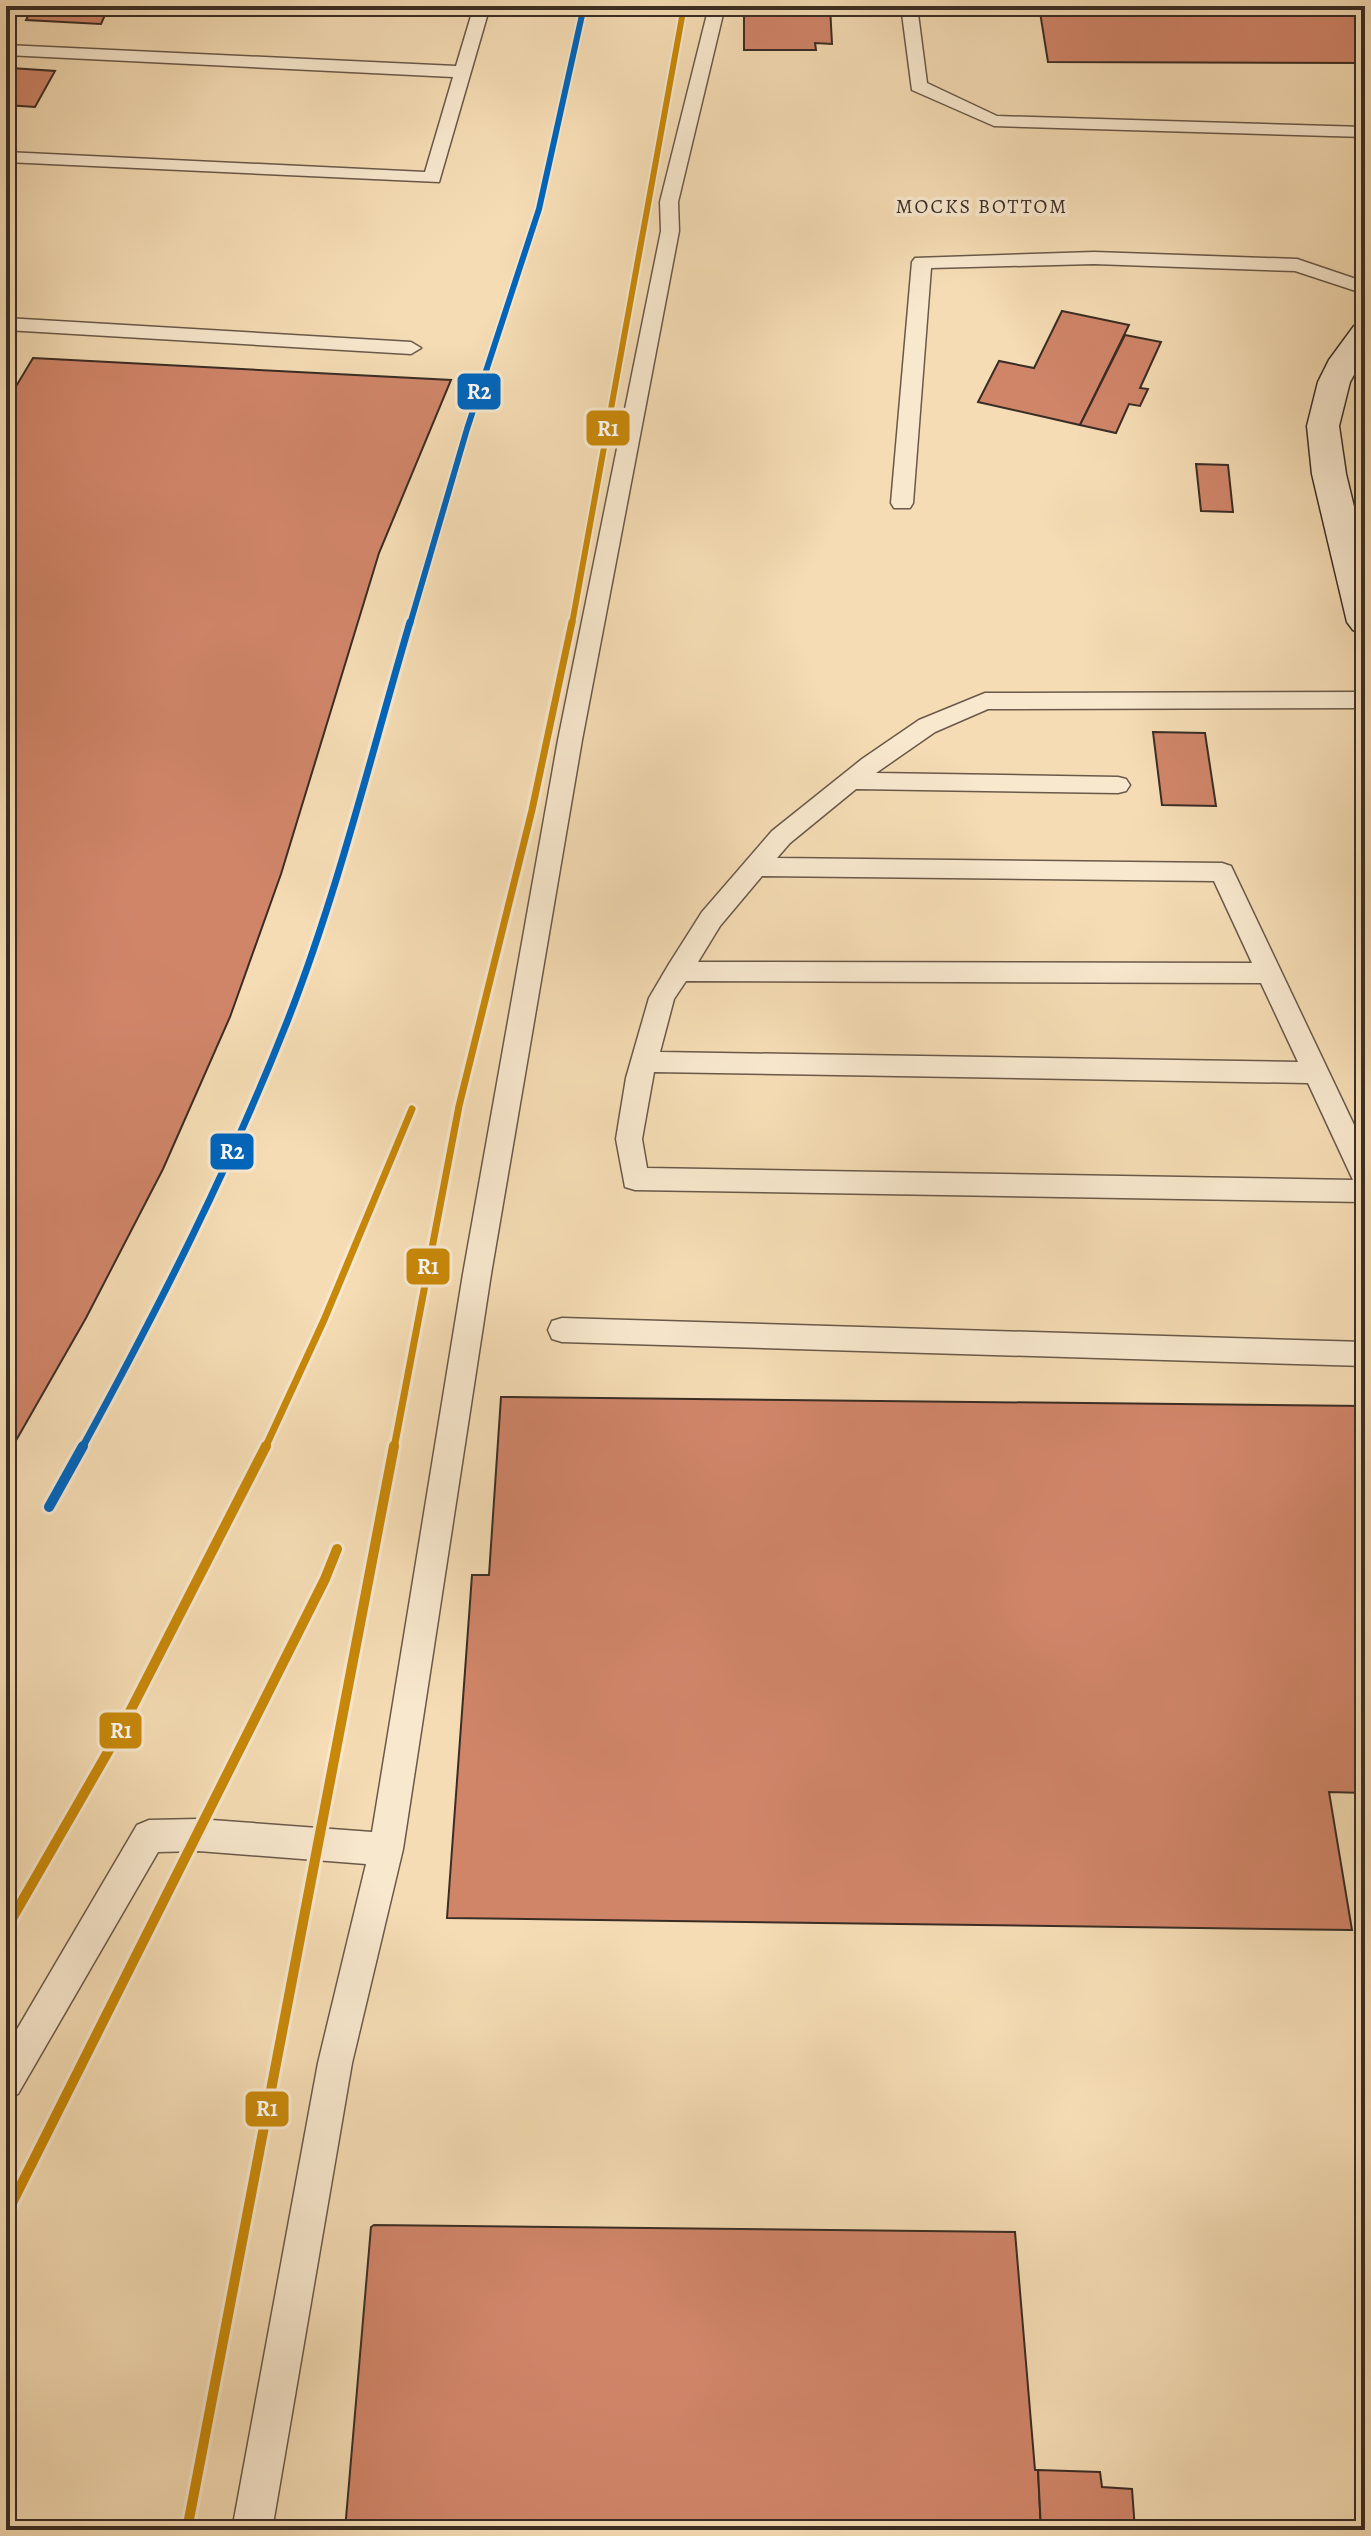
<svg xmlns="http://www.w3.org/2000/svg" width="1371" height="2536" font-family="Alegreya,serif">
<rect width="100%" height="100%" fill="#f5dcb4"/>
<filter id="stains"><feTurbulence type="fractalNoise" baseFrequency=".0025" numOctaves="4"/><feColorMatrix values="0 0 0 0 .2 0 0 0 0 .09 0 0 0 0 .02 0 0 0 .5 -.17"/></filter>
<radialGradient id="worn" r=".72"><stop offset=".6" stop-color="#630" stop-opacity="0"/><stop offset="1" stop-color="#630" stop-opacity=".3"/></radialGradient>
<g fill="#d08569" stroke="#3a2d25" stroke-width="2">
<path d="M33 6H109L101 24 26 20Z"/>
<path d="M179 6H245L243 13 178 10Z"/>
<path d="M268 6H386L385 11Z"/>
<path d="M744 6H830L832 44 815 43 816 50H744Z"/>
<path d="M1039 6H1365V63L1048 62Z"/>
<path d="M11 68 55 71 35 107 6 105V76Z"/>
<path d="M1062 311 1129 325 1080 425 978 402 999 361 1034 368Z"/>
<path d="M1125 335 1161 342 1140 388 1148 389 1140 406 1129 404 1116 433 1080 425Z"/>
<path d="M33 358 451 380 379 553 281 874 230 1017 163 1169 86 1318 6 1458V403Z"/>
<path d="M1196 464 1228 465 1233 512 1201 511Z"/>
<path d="M1153 732 1205 733 1216 806 1162 805Z"/>
<path d="M501 1397 1365 1406V1793L1329 1792 1352 1930 447 1918 472 1575H489Z"/>
<path d="M374 2225 1015 2232 1035 2470H1038L1041 2530H345L371 2227Z"/>
<path d="M1038 2470 1100 2472 1102 2487 1132 2489 1135 2530H1041Z"/>
</g>
<g fill="none" stroke-linecap="round" stroke-linejoin="round">
<defs>
<g id="lane">
<path d="M474 6H490L439 182 6 162V152L425 172 453 77 6 55V45L456 66Z"/>
<path d="M709 6H725L678 202 679 231 582 740 491 1274 403 1849 352 2063 272 2530H232L318 2063 366 1864 198 1851 158 1852 18 2094 6 2100V2048L137 1825 149 1820 198 1819 372 1832 463 1274 558 740 661 231 660 202Z"/>
<path d="M901 6H917L927 83 997 116 1365 127V137L994 126 912 90Z"/>
<path d="M1094 252 1297 259 1365 282V294L1295 271 1094 264 931 268 913 503 910 508H894L891 503 912 262 915 258Z"/>
<path d="M6 318 411 342 421 348 411 354 6 330Z"/>
<path d="M1365 692V708L988 709 935 732 876 773 1118 777 1126 779 1130 785 1126 791 1118 793 856 789 790 843 777 858 1222 863 1231 866 1365 1148V1202L635 1190 625 1187 616 1139 626 1078 649 998 669 964 702 912 772 831 862 759 919 720 985 693ZM762 876 1214 881 1252 963 698 962 720 926ZM686 981 1261 983 1298 1062 660 1052 674 999ZM654 1072 1308 1083 1353 1180 647 1168 642 1139Z"/>
<path d="M562 1318 1365 1342V1366L562 1342 552 1339 548 1330 552 1321Z"/>
</g>
<path id="secondary" d="M1365 324V355L1350 382 1339 426 1346 474 1365 552V634L1353 630 1347 622 1312 474 1307 426 1318 382 1329 360 1354 326Z"/>
</defs>
<use href="#lane" stroke="#695949" stroke-width="3"/>
<use href="#secondary" stroke="#3a2d25" stroke-width="3"/>
<use href="#lane" fill="#f8e8ce" fill-rule="evenodd"/>
<use href="#secondary" fill="#f8e8ce" fill-rule="evenodd"/>
<defs>
<path id="rail-1-far2" d="M572 624 684 6"/>
<g id="rail-1-far1">
<path d="M265 1448 324 1320 412 1109"/>
<path d="M394 1448 459 1106 532 810 572 622"/>
</g>
<g id="rail-1">
<path d="M6 1929 120 1731 266 1446"/>
<path d="M6 2215 325 1579 337 1549"/>
<path d="M187 2530 394 1446"/>
</g>
<path id="rail-2-far2" d="M410 624 467 429 539 209 584 6"/>
<path id="rail-2-far1" d="M82 1448C158 1309 229 1169 287 1022 338 892 371 755 410 622"/>
<path id="rail-2" d="M49 1507 83 1446"/>
</defs>
<use href="#rail-1-far2" stroke="#f8e8ce" stroke-width="10"/>
<use href="#rail-1-far1" stroke="#f8e8ce" stroke-width="13"/>
<use href="#rail-1" stroke="#f8e8ce" stroke-width="16"/>
<use href="#rail-2-far2" stroke="#f8e8ce" stroke-width="10"/>
<use href="#rail-2-far1" stroke="#f8e8ce" stroke-width="13"/>
<use href="#rail-2" stroke="#f8e8ce" stroke-width="16"/>
<use href="#rail-1-far2" stroke="#c88809" stroke-width="6"/>
<use href="#rail-1-far1" stroke="#c88809" stroke-width="7"/>
<use href="#rail-1" stroke="#c88809" stroke-width="10"/>
<use href="#rail-2-far2" stroke="#0065bd" stroke-width="6"/>
<use href="#rail-2-far1" stroke="#0065bd" stroke-width="7"/>
<use href="#rail-2" stroke="#0065bd" stroke-width="10"/>
</g>
<g text-anchor="middle" stroke-width="7" stroke-linejoin="round" paint-order="stroke">
<g font-size="20" letter-spacing="2" fill="#3a2d25" stroke="#f8e8ce">
<text x="982" y="213">MOCKS BOTTOM</text>
</g>
</g>
<g stroke="#f8e8ce" stroke-width="3">
<rect x="456" y="372" width="46" height="39" rx="8" fill="#0065bd"/>
<rect x="585" y="409" width="46" height="38" rx="8" fill="#c88809"/>
<rect x="209" y="1132" width="46" height="39" rx="8" fill="#0065bd"/>
<rect x="405" y="1247" width="46" height="39" rx="8" fill="#c88809"/>
<rect x="98" y="1711" width="45" height="39" rx="8" fill="#c88809"/>
<rect x="244" y="2090" width="46" height="38" rx="8" fill="#c88809"/>
</g>
<g font-size="22" text-anchor="middle" font-weight="bold" fill="#fff">
<text x="479" y="399">R2</text>
<text x="608" y="436">R1</text>
<text x="232" y="1159">R2</text>
<text x="428" y="1274">R1</text>
<text x="121" y="1738">R1</text>
<text x="267" y="2116">R1</text>
</g>
<rect width="1371" height="2536" fill="none" stroke="#f5dcb4" stroke-width="32"/>
<rect x="8" y="8" width="1355" height="2520" fill="none" stroke="#3a2d25" stroke-width="4"/>
<rect x="16" y="16" width="1339" height="2504" fill="none" stroke="#3a2d25" stroke-width="2"/>
<rect width="100%" height="100%" filter="url(#stains)"/>
<rect width="100%" height="100%" fill="url(#worn)"/>
</svg>
